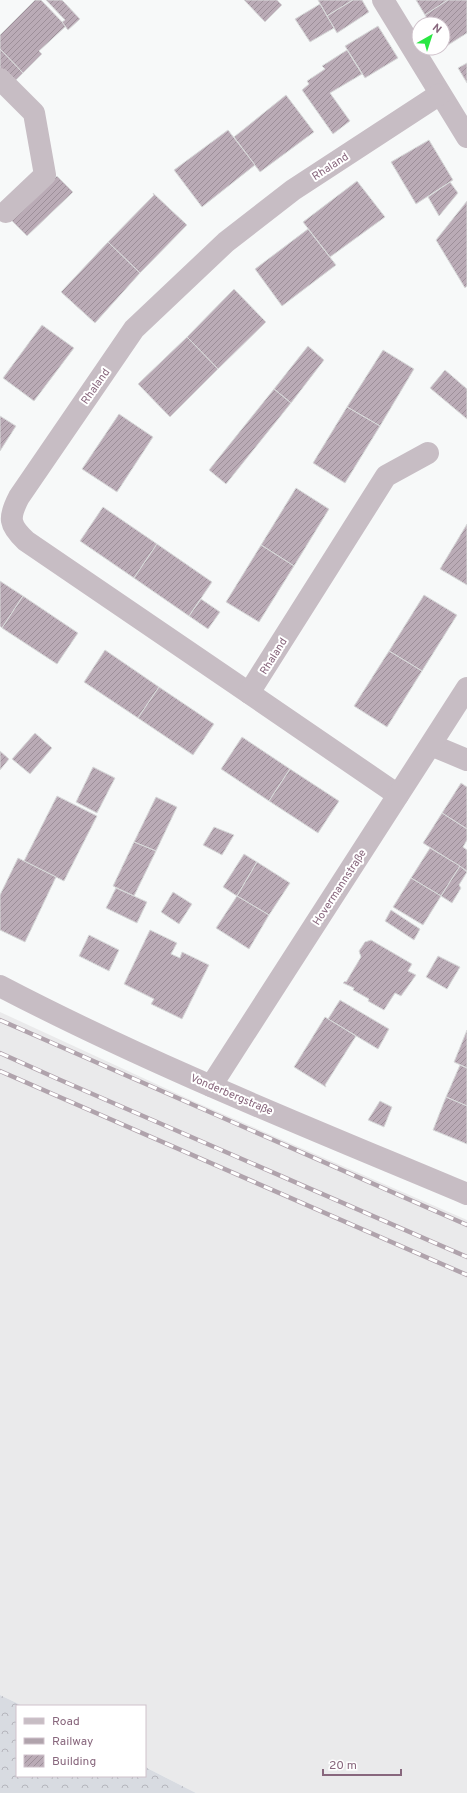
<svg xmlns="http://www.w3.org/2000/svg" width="467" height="1793" font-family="Overpass,sans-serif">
<defs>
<pattern id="forest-crowns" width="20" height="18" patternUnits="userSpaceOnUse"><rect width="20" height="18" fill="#d8dbe1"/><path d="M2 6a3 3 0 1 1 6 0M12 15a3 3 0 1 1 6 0" fill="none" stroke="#b5b5bc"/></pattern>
<pattern id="building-hatch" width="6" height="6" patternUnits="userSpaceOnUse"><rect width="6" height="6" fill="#baabb6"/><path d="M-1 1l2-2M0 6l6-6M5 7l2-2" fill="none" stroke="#9d8f99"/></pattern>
</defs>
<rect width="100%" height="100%" fill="#f7f9f9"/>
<path fill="#eaeaeb" d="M0 1012 193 1101 467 1220V1793H196L145 1767V1706H23L0 1695Z"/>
<path fill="url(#forest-crowns)" d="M0 1695 23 1706H17V1776H145V1767L196 1793H0Z"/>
<g fill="url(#building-hatch)" stroke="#d9dbdb">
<path d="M35 0H41L66 26 39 51 42 54 23 73 0 49V35Z"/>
<path d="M46 0H62L80 19 68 30 62 22 65 20Z"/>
<path d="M244 0H277L282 5 265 22Z"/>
<path d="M318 0H353L327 16Z"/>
<path d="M353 0H362L369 12 337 33 327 16Z"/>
<path d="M416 0H448L425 15Z"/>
<path d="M448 0H467V33L445 47 443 24H430L425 15Z"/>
<path d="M320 4 334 28 310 42 295 19Z"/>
<path d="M378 26 398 58 365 78 345 46Z"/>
<path d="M0 49 23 73 12 84 0 71Z"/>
<path d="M347 50 362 74 330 93 350 121 333 134 302 90 309 84 307 81 325 69 322 66Z"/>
<path d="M467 63V83L458 68Z"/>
<path d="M286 95 314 132 260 172 234 137Z"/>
<path d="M228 130 255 165 202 207 174 170Z"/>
<path d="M429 140 453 180 416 204 391 162Z"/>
<path d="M57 176 73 192 27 236 11 220Z"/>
<path d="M357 181 385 217 330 257 303 222Z"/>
<path d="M450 182 458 193 439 216 428 197Z"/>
<path d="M153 193 187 225 140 273 108 242 154 195Z"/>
<path d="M467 201V286L465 288 436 240Z"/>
<path d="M308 229 336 265 282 306 255 269Z"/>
<path d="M108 242 140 273 95 323 61 292Z"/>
<path d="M234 289 266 322 218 369 187 337Z"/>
<path d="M42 325 74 348 34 401 3 378Z"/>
<path d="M187 337 218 369 170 417 138 384Z"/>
<path d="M308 346 324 360 291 403 274 389Z"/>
<path d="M383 350 414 369 380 426 347 407Z"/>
<path d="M445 370 467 389V419L430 388Z"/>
<path d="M274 389 291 403 226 484 209 470Z"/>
<path d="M347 407 380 426 345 483 313 463Z"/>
<path d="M119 414 153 437 117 492 82 469Z"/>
<path d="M0 416 16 426 0 451Z"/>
<path d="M296 488 329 509 294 566 261 545Z"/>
<path d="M103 507 157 544 134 578 80 541Z"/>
<path d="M467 524V585L440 569Z"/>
<path d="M157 544 212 582 189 616 134 578Z"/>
<path d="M261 545 294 566 259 622 226 602Z"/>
<path d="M0 581 23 596 2 628 0 626Z"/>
<path d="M424 595 457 615 422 671 389 651Z"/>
<path d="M23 596 78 633 57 664 2 628Z"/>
<path d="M201 599 220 612 208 629 189 616Z"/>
<path d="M105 650 159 687 138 718 84 682Z"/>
<path d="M389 651 422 671 387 727 354 706Z"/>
<path d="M159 687 214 724 193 755 138 718Z"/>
<path d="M35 733 52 748 30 774 12 759Z"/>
<path d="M242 737 290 769 269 801 221 769Z"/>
<path d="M0 751 9 759 0 770Z"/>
<path d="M93 767 115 778 97 813 76 802Z"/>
<path d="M290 769 339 801 318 833 269 801Z"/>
<path d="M461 783 467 787V829L442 813Z"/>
<path d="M57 796 97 816 64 881 24 861Z"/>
<path d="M156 797 177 807 156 851 134 842Z"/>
<path d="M442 813 467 829V840L463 847 467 850V871L423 843Z"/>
<path d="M214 827 234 835 222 855 203 845Z"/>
<path d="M134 842 156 851 134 896 113 886Z"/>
<path d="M430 848 460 866 441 896 411 878Z"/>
<path d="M244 854 257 862 237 896 223 887Z"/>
<path d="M18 858 56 877 25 942 0 930V895Z"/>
<path d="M257 862 290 883 269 915 237 896Z"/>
<path d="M460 866 467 872 459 885 461 888 452 903 441 896Z"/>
<path d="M411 878 441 896 423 925 393 907Z"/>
<path d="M116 888 147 902 137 923 106 908Z"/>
<path d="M173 892 192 904 179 924 161 912Z"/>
<path d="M237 896 269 915 249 949 216 928Z"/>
<path d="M391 910 420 929 414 940 385 921Z"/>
<path d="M150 930 177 943 171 954 180 958 182 952 209 965 182 1019 151 1004 154 999 124 984Z"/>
<path d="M89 935 119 950 109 971 79 956Z"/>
<path d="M371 940 412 964 408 971 416 975 401 996 395 993 384 1010 368 1001 369 999 353 990 354 988 343 983 345 981 346 982 361 957 359 951 365 942Z"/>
<path d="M438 956 460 967 447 989 426 977Z"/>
<path d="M340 1000 389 1029 378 1049 328 1019Z"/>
<path d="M325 1017 356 1036 325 1085 326 1087 294 1067Z"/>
<path d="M467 1030V1068L454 1062Z"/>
<path d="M460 1065 467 1068V1106L446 1097Z"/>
<path d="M446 1097 467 1106V1144L433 1130Z"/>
<path d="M380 1101 392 1107 384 1127 368 1120Z"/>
</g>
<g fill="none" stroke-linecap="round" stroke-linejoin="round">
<g stroke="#c7bdc4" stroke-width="22">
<path d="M383 0 467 137"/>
<path d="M0 79 34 113 45 175 6 212"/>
<path d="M249 693 26 541C9 525 8 518 19 497L134 329 226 242 293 190 440 94"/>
<path d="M431 745 467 760"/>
<path d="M398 795 249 693 386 476 428 453"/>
<path d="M0 986C151 1065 310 1128 467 1194"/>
<path d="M211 1086 467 688"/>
</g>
<defs>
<g id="rail">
<path d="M0 1020 467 1225"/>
<path d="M0 1053 58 1079 467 1257"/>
<path d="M0 1071 467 1275"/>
</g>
</defs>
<use href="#rail" stroke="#b0a3ac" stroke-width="4.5"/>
<use href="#rail" stroke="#fff" stroke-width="3" stroke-dasharray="9" stroke-linecap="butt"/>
</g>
<g text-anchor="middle" stroke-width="4" stroke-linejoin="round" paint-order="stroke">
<g font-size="11" fill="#88677d" stroke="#fff">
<text transform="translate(330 166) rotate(-33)" y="4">Rhaland</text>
<text transform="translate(95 386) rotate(-55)" y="4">Rhaland</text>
<text transform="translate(273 656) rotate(-58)" y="4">Rhaland</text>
<text transform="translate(339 887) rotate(-57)" y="4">Hovermannstraße</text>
<text transform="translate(232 1094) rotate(23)" y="4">Vonderbergstraße</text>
</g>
</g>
<rect x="16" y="1705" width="130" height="72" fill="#ffffff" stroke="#cfc2cb"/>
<rect x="24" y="1718" width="20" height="6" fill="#c7bdc4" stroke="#cfc2cb"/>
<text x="52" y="1725" font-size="12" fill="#88677d">Road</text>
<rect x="24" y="1738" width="20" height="6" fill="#b0a3ac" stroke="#cfc2cb"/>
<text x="52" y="1745" font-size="12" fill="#88677d">Railway</text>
<rect x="24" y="1755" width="20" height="12" fill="url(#building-hatch)" stroke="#cfc2cb"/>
<text x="52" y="1765" font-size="12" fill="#88677d">Building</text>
<g transform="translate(431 36) rotate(39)"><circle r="19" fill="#ffffff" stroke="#cfc2cb"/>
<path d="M0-3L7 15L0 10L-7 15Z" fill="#29e743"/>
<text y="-6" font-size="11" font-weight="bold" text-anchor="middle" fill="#88677d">N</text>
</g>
<path d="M323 1769v6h78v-6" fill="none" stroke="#88677d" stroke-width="2"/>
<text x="329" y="1769" font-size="12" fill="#88677d" stroke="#ffffff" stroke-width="3" paint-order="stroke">20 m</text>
</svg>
